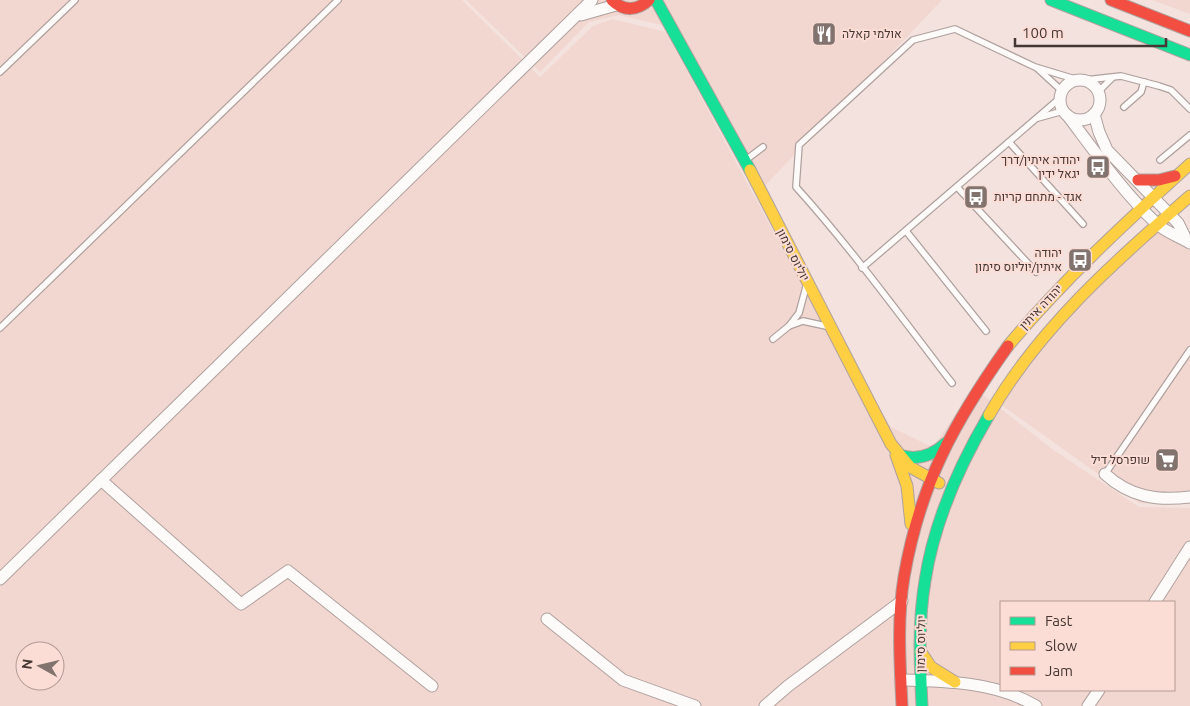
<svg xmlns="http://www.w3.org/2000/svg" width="1190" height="706" font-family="Ubuntu,Heebo,sans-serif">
<rect width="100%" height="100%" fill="#f3e2de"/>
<g fill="#f2d7d0" fill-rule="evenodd">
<path d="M0 0H462L540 77 593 26 612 19 666 32 801 283 891 427 930 446 937 442 973 387 1052 449 1139 507 1190 508V706H0ZM1001 602H1174V690H1001ZM25 651H55V681H25Z"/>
<path d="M466 0H942L758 193 666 26 619 15 589 22 540 72Z"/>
<path d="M1152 0H1190V14Z"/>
<path d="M1161 227 1190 245V504H1188L1139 503 1000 404 1048 336Z"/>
</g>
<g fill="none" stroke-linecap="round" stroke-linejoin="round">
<defs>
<g id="lane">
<path d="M1037 68 1062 91"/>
<path d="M0 72 75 0"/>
<path d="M1085 80 1121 76 1159 86 1171 90 1190 109"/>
<path d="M1098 92 1112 78"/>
<path d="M1124 107 1141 92 1144 82"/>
<path d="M1038 118 1063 111"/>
<path d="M1009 142 1083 224"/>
<path d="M747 159 763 147"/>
<path d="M1160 160 1190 135"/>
<path d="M957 187 1036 272"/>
<path d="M906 231 986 331"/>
<path d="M862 268 1060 98"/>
<path d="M806 287 799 313 789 326 803 321 826 326"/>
<path d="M0 328 338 0"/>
<path d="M773 339 789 326"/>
<path d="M952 383C901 317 852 249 796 187L799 145 913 40 955 29 1035 67 1078 80"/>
<path d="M1105 474 1190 350"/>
</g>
<g id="street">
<path d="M581 15 616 5"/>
<circle cx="1080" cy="100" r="20"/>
<path d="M1094 114 1099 132 1107 150 1178 223 1187 241"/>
<path d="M1068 116C1096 153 1123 192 1157 224 1167 233 1179 236 1190 243"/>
<path d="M1105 474C1130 497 1157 501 1190 497"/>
<path d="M101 480 241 604 288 571 432 686"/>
<path d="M0 579 592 0"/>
<path d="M1155 602 1190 547"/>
<path d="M547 619 623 680 695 706"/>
<path d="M901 680C946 681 996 682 1036 706"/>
<path d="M765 706 788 686 902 601"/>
<path d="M1088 706 1099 690"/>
</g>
<g id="fast">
<path d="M656 0 750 170"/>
<path d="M1051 0 1190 55"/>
<path d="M899 455C917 461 932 456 946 443"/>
<path d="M922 706C920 664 918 622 925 581 934 521 959 466 989 415"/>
</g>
<g id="slow">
<path d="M750 170 891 444 910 467 939 483"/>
<path d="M1008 346C1063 280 1126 222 1190 164"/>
<path d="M989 415C1038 329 1116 260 1190 196"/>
<path d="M896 455 907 486 911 524"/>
<path d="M921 652 931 667 955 682"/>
</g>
<g id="jam">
<path d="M612 0C624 12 637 11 649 0"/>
<path d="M1111 0 1190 31"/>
<path d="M1138 180H1159L1175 176"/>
<path d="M902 706C900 663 897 619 904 577 920 484 954 422 1008 346"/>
</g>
</defs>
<use href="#lane" stroke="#afa19e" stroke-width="8"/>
<use href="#street" stroke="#afa19e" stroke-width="13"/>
<use href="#fast" stroke="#afa19e" stroke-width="13"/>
<use href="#slow" stroke="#afa19e" stroke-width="13"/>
<use href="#jam" stroke="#afa19e" stroke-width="13"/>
<use href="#lane" stroke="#fdfbfa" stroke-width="5.5"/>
<use href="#street" stroke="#fdfbfa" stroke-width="11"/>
<use href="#fast" stroke="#16e098" stroke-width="11"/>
<use href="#slow" stroke="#ffcf43" stroke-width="11"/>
<use href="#jam" stroke="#f24e42" stroke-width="11"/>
</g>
<defs>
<symbol id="restaurant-square" viewBox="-11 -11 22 22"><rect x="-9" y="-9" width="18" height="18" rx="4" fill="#82736f" stroke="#fcddd5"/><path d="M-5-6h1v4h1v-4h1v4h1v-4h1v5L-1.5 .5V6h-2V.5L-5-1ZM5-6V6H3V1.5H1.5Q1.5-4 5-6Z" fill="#fff"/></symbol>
<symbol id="bus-square" viewBox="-11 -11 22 22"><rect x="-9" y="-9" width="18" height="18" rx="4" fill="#82736f" stroke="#fcddd5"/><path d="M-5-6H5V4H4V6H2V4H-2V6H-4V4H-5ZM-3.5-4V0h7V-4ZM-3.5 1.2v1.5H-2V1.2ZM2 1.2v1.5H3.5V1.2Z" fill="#fff"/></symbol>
<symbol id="supermarket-square" viewBox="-11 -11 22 22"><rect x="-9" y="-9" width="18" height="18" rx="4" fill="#82736f" stroke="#fcddd5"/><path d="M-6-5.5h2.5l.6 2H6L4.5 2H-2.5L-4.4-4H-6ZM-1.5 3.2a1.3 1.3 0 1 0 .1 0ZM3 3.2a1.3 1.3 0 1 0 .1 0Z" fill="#fff"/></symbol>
</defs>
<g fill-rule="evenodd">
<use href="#restaurant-square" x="810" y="20" width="28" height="28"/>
<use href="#bus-square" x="1084" y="153" width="28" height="28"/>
<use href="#bus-square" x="962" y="183" width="28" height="28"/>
<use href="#bus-square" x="1066" y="246" width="28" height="28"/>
<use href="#supermarket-square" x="1153" y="446" width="28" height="28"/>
</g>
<g text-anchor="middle" stroke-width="4" stroke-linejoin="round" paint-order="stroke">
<g font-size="12" fill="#453733" stroke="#fcddd5" text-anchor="end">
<text x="842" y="38" text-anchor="start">אולמי קאלה</text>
<text x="1080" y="164">יהודה איתין/דרך<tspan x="1080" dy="14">יגאל ידין</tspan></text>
<text x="994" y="201" text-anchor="start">אגד - מתחם קריות</text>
<text x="1062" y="257">יהודה<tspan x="1062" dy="14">איתין/יוליוס סימון</tspan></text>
<text x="1150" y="464">שופרסל דיל</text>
</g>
<g font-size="12" fill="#453733" stroke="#fcddd5">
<text transform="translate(793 255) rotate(63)" y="4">יוליוס סימון</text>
<text transform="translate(1041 307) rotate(-47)" y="4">יהודה איתין</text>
<text transform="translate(921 644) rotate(-89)" y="4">יוליוס סימון</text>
</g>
</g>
<rect x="1000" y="601" width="175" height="90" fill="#fcddd5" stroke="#b39b94"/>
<rect x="1010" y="617" width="25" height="8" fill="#16e098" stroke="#b39b94"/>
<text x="1045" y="626" font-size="15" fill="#453733">Fast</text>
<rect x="1010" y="642" width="25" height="8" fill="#ffcf43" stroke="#b39b94"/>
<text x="1045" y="651" font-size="15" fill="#453733">Slow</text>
<rect x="1010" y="667" width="25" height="8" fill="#f24e42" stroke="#b39b94"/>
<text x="1045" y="676" font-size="15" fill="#453733">Jam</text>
<g transform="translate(40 666) rotate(278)"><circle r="24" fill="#fcddd5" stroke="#b39b94"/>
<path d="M0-4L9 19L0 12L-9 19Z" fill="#82736f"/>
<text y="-8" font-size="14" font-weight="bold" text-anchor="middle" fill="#453733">N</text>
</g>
<path d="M1015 38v8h151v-8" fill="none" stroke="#453733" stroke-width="2.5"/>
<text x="1022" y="38" font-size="15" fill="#453733" stroke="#fcddd5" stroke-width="4" paint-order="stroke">100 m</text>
</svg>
